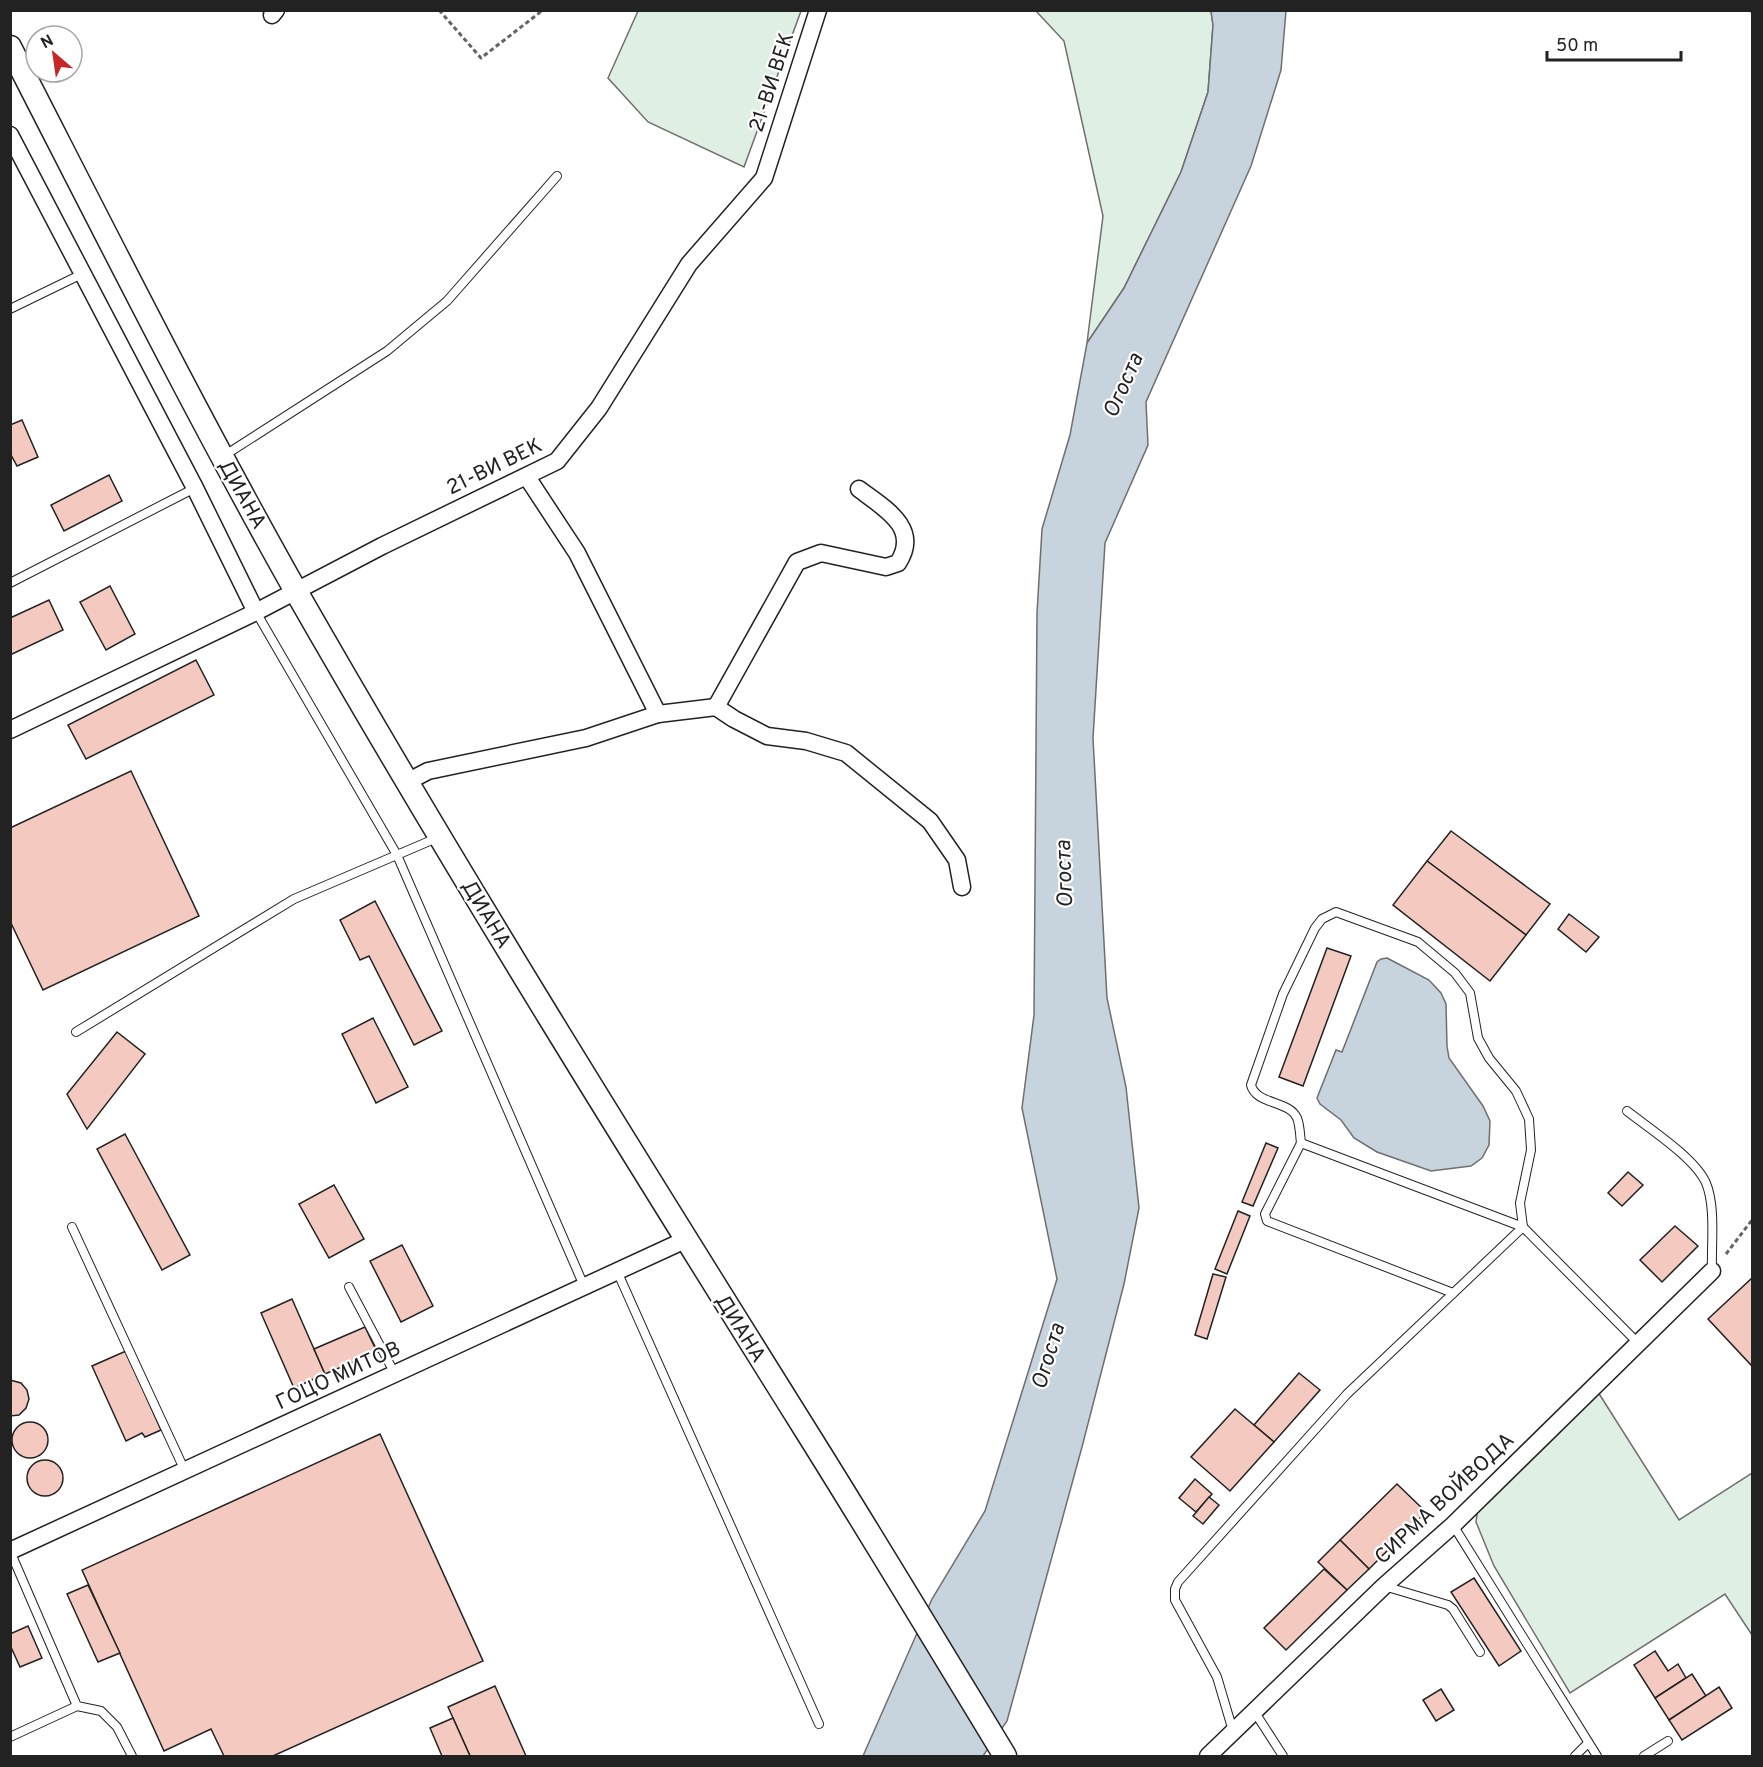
<svg xmlns="http://www.w3.org/2000/svg" width="1763" height="1767" font-family="Overpass,sans-serif">
<rect width="100%" height="100%" fill="#fff"/>
<g fill="#e0efe3" stroke="#6f6f6f" stroke-width="1.5">
<path d="M638 11H801L744 167 648 122 608 78Z"/>
<path d="M1036 11H1211L1213 25 1208 92 1181 172 1124 288 1087 343 1103 216 1064 41Z"/>
<path d="M1598 1392 1679 1520 1752 1473V1635L1725 1594 1570 1693 1494 1566 1476 1522 1478 1507Z"/>
</g>
<g fill="#c7d3dd" stroke="#6f6f6f" stroke-width="1.5">
<path d="M1211 11H1286L1281 70 1251 166 1146 402 1148 445 1105 543 1093 738 1107 998 1126 1087 1139 1208 1124 1284 1082 1447 1007 1721 983 1756H863L932 1599 985 1511 1057 1279 1022 1108 1034 1015 1037 613 1042 529 1070 435 1087 343 1124 288 1181 172 1208 92 1213 25Z"/>
<path d="M1387 958 1429 980 1441 993 1446 1004 1447 1046 1449 1058 1483 1106 1490 1121 1489 1145 1482 1158 1471 1166 1431 1171 1377 1152 1354 1138 1341 1120 1320 1104 1317 1098 1336 1050 1342 1052 1377 962 1381 959Z"/>
</g>
<g fill="#f3c9c0" stroke="#222" stroke-width="1.5">
<path d="M22 420 38 457 17 466 10 453V425Z"/>
<path d="M109 475 122 501 64 531 51 505Z"/>
<path d="M110 586 135 634 106 650 80 602Z"/>
<path d="M49 600 63 630 10 655V618Z"/>
<path d="M196 660 214 695 86 759 68 725Z"/>
<path d="M131 771 199 916 43 990 10 921V828Z"/>
<path d="M1451 831 1550 904 1526 935 1427 861Z"/>
<path d="M1427 861 1526 935 1490 981 1393 905Z"/>
<path d="M375 901 442 1031 414 1045 369 956 360 960 340 920Z"/>
<path d="M1569 914 1599 937 1586 952 1558 929Z"/>
<path d="M1327 948 1351 956 1303 1086 1279 1077Z"/>
<path d="M373 1018 408 1087 376 1103 342 1034Z"/>
<path d="M117 1032 145 1054 87 1129 67 1094Z"/>
<path d="M125 1134 190 1255 162 1270 97 1149Z"/>
<path d="M1266 1143 1278 1148 1253 1206 1242 1202Z"/>
<path d="M1628 1172 1643 1185 1622 1206 1608 1193Z"/>
<path d="M334 1185 364 1239 329 1258 299 1204Z"/>
<path d="M1238 1211 1250 1216 1227 1274 1215 1269Z"/>
<path d="M1675 1226 1698 1246 1662 1282 1640 1260Z"/>
<path d="M402 1245 433 1306 401 1322 370 1261Z"/>
<path d="M1213 1274 1226 1277 1207 1339 1195 1335Z"/>
<path d="M1752 1278V1366L1708 1319Z"/>
<path d="M292 1299 325 1374 294 1388 261 1313Z"/>
<path d="M365 1327 377 1352 325 1374 314 1349Z"/>
<path d="M126 1351 161 1430 145 1437 142 1433 126 1441 92 1366Z"/>
<path d="M1299 1373 1320 1390 1274 1442 1254 1425Z"/>
<path d="M10 1380 21 1383 27 1390 29 1399 26 1408 19 1415 10 1416Z"/>
<path d="M1235 1409 1274 1442 1230 1491 1191 1457Z"/>
<circle cx="30" cy="1440" r="18"/>
<path d="M380 1434 483 1661 273 1756H224L211 1729 164 1751 82 1570Z"/>
<circle cx="45" cy="1478" r="18"/>
<path d="M1195 1479 1212 1494 1196 1512 1179 1498Z"/>
<path d="M1397 1484 1426 1512 1369 1569 1340 1540Z"/>
<path d="M1209 1497 1219 1505 1203 1524 1193 1516Z"/>
<path d="M1340 1540 1369 1569 1347 1590 1318 1562Z"/>
<path d="M1324 1569 1347 1590 1286 1650 1264 1628Z"/>
<path d="M1474 1578 1521 1651 1499 1666 1451 1592Z"/>
<path d="M88 1585 120 1653 98 1662 67 1594Z"/>
<path d="M28 1626 42 1658 20 1667 10 1645V1634Z"/>
<path d="M1655 1651 1668 1671 1678 1664 1686 1678 1655 1698 1634 1665Z"/>
<path d="M1692 1674 1706 1696 1669 1720 1655 1698Z"/>
<path d="M495 1686 526 1756H470L453 1718 448 1707Z"/>
<path d="M1719 1687 1732 1708 1682 1740 1669 1720Z"/>
<path d="M1441 1689 1454 1710 1436 1721 1423 1700Z"/>
<path d="M453 1718 470 1756H442L430 1728Z"/>
</g>
<g fill="none" stroke-linecap="round" stroke-linejoin="round">
<defs>
<g id="service">
<path d="M10 309 82 274"/>
<path d="M222 457 387 351 447 301 557 176"/>
<path d="M10 583 195 488"/>
<path d="M256 612 397 855 584 1286"/>
<path d="M1336 912 1418 942 1455 973 1470 993 1478 1038 1489 1058 1516 1091 1529 1119 1531 1150 1520 1203 1523 1227 1301 1143C1300 1136 1300 1125 1297 1118 1289 1100 1256 1105 1251 1085L1283 994 1315 928 1322 919Z"/>
<path d="M76 1032 294 899 439 837"/>
<path d="M1627 1111C1650 1129 1695 1158 1706 1183 1716 1207 1711 1245 1712 1271"/>
<path d="M1301 1143 1265 1214 1267 1221 1453 1293"/>
<path d="M72 1227 185 1471"/>
<path d="M617 1271 819 1724"/>
<path d="M349 1287 395 1374"/>
<path d="M1453 1525 1597 1756"/>
<path d="M10 1551 77 1706 101 1711 117 1727 132 1756"/>
<path d="M1384 1586 1448 1605 1453 1609 1480 1652"/>
<path d="M1254 1711 1283 1756"/>
<path d="M1233 1731 1217 1677 1175 1600V1589L1178 1582 1347 1394 1523 1227 1637 1342"/>
<path d="M10 1737 77 1706"/>
<path d="M1575 1756 1588 1743"/>
<path d="M1644 1756 1668 1741"/>
</g>
<g id="minor">
<path d="M272 15 276 10"/>
<path d="M10 135 195 488 256 612"/>
<path d="M527 477 577 553 658 714"/>
<path d="M716 707 797 562 821 553 886 567 898 563C921 528 884 508 859 489"/>
<path d="M10 730 256 612 382 546 557 461 599 408 689 264 764 178 818 10"/>
<path d="M407 782 428 771 586 738 658 714 716 707 734 719 767 736 806 741 846 753 930 821 957 860 962 887"/>
<path d="M10 1551 685 1240"/>
<path d="M1208 1756 1384 1586 1453 1525 1712 1271"/>
</g>
<path id="secondary" d="M10 47C104 230 196 414 297 593 460 878 634 1156 808 1434 875 1541 940 1649 1005 1756"/>
</defs>
<use href="#service" stroke="#222" stroke-width="10"/>
<use href="#minor" stroke="#222" stroke-width="19"/>
<use href="#secondary" stroke="#222" stroke-width="25"/>
<g stroke="#646464" stroke-width="3" stroke-dasharray="4.5 3" stroke-linecap="butt">
<path d="M439 10 481 58 543 10"/>
<path d="M1752 10V13"/>
<path d="M1726 1254 1752 1220"/>
</g>
<use href="#service" stroke="#fff" stroke-width="8"/>
<use href="#minor" stroke="#fff" stroke-width="16"/>
<use href="#secondary" stroke="#fff" stroke-width="22"/>
</g>
<g text-anchor="middle" stroke-width="4.5" stroke-linejoin="round" paint-order="stroke">
<g font-size="21" fill="#222" stroke="#fff">
<text transform="translate(771 82) rotate(-72)" y="7">21-ВИ ВЕК</text>
<text transform="translate(494 466) rotate(-26)" y="7">21-ВИ ВЕК</text>
<text transform="translate(243 494) rotate(61)" y="7">ДИАНА</text>
<text transform="translate(487 914) rotate(59)" y="7">ДИАНА</text>
<text transform="translate(741 1328) rotate(58)" y="7">ДИАНА</text>
<text transform="translate(338 1375) rotate(-25)" y="7">ГОЦО МИТОВ</text>
<text transform="translate(1444 1498) rotate(-43)" y="7">СИРМА ВОЙВОДА</text>
</g>
<g font-size="22" font-style="italic" fill="#222" stroke="#fff">
<text transform="translate(1122 385) rotate(-66)" y="8">Огоста</text>
<text transform="translate(1063 874) rotate(-92)" y="8">Огоста</text>
<text transform="translate(1047 1356) rotate(-73)" y="8">Огоста</text>
</g>
</g>
<rect width="1763" height="1767" fill="none" stroke="#222222" stroke-width="24"/>
<g transform="translate(54 54) rotate(331)"><circle r="28" fill="#ffffff" stroke="#a7a7a7" stroke-width="1.5"/>
<path d="M0-4.5L10 22L0 15L-10 22Z" fill="#c62828"/>
<text y="-9" font-size="16" font-weight="bold" text-anchor="middle" fill="#222222">N</text>
</g>
<path d="M1547 51v9h134v-9" fill="none" stroke="#222222" stroke-width="3"/>
<text x="1556" y="51" font-size="18" fill="#222222" stroke="#ffffff" stroke-width="4.5" paint-order="stroke">50 m</text>
</svg>
